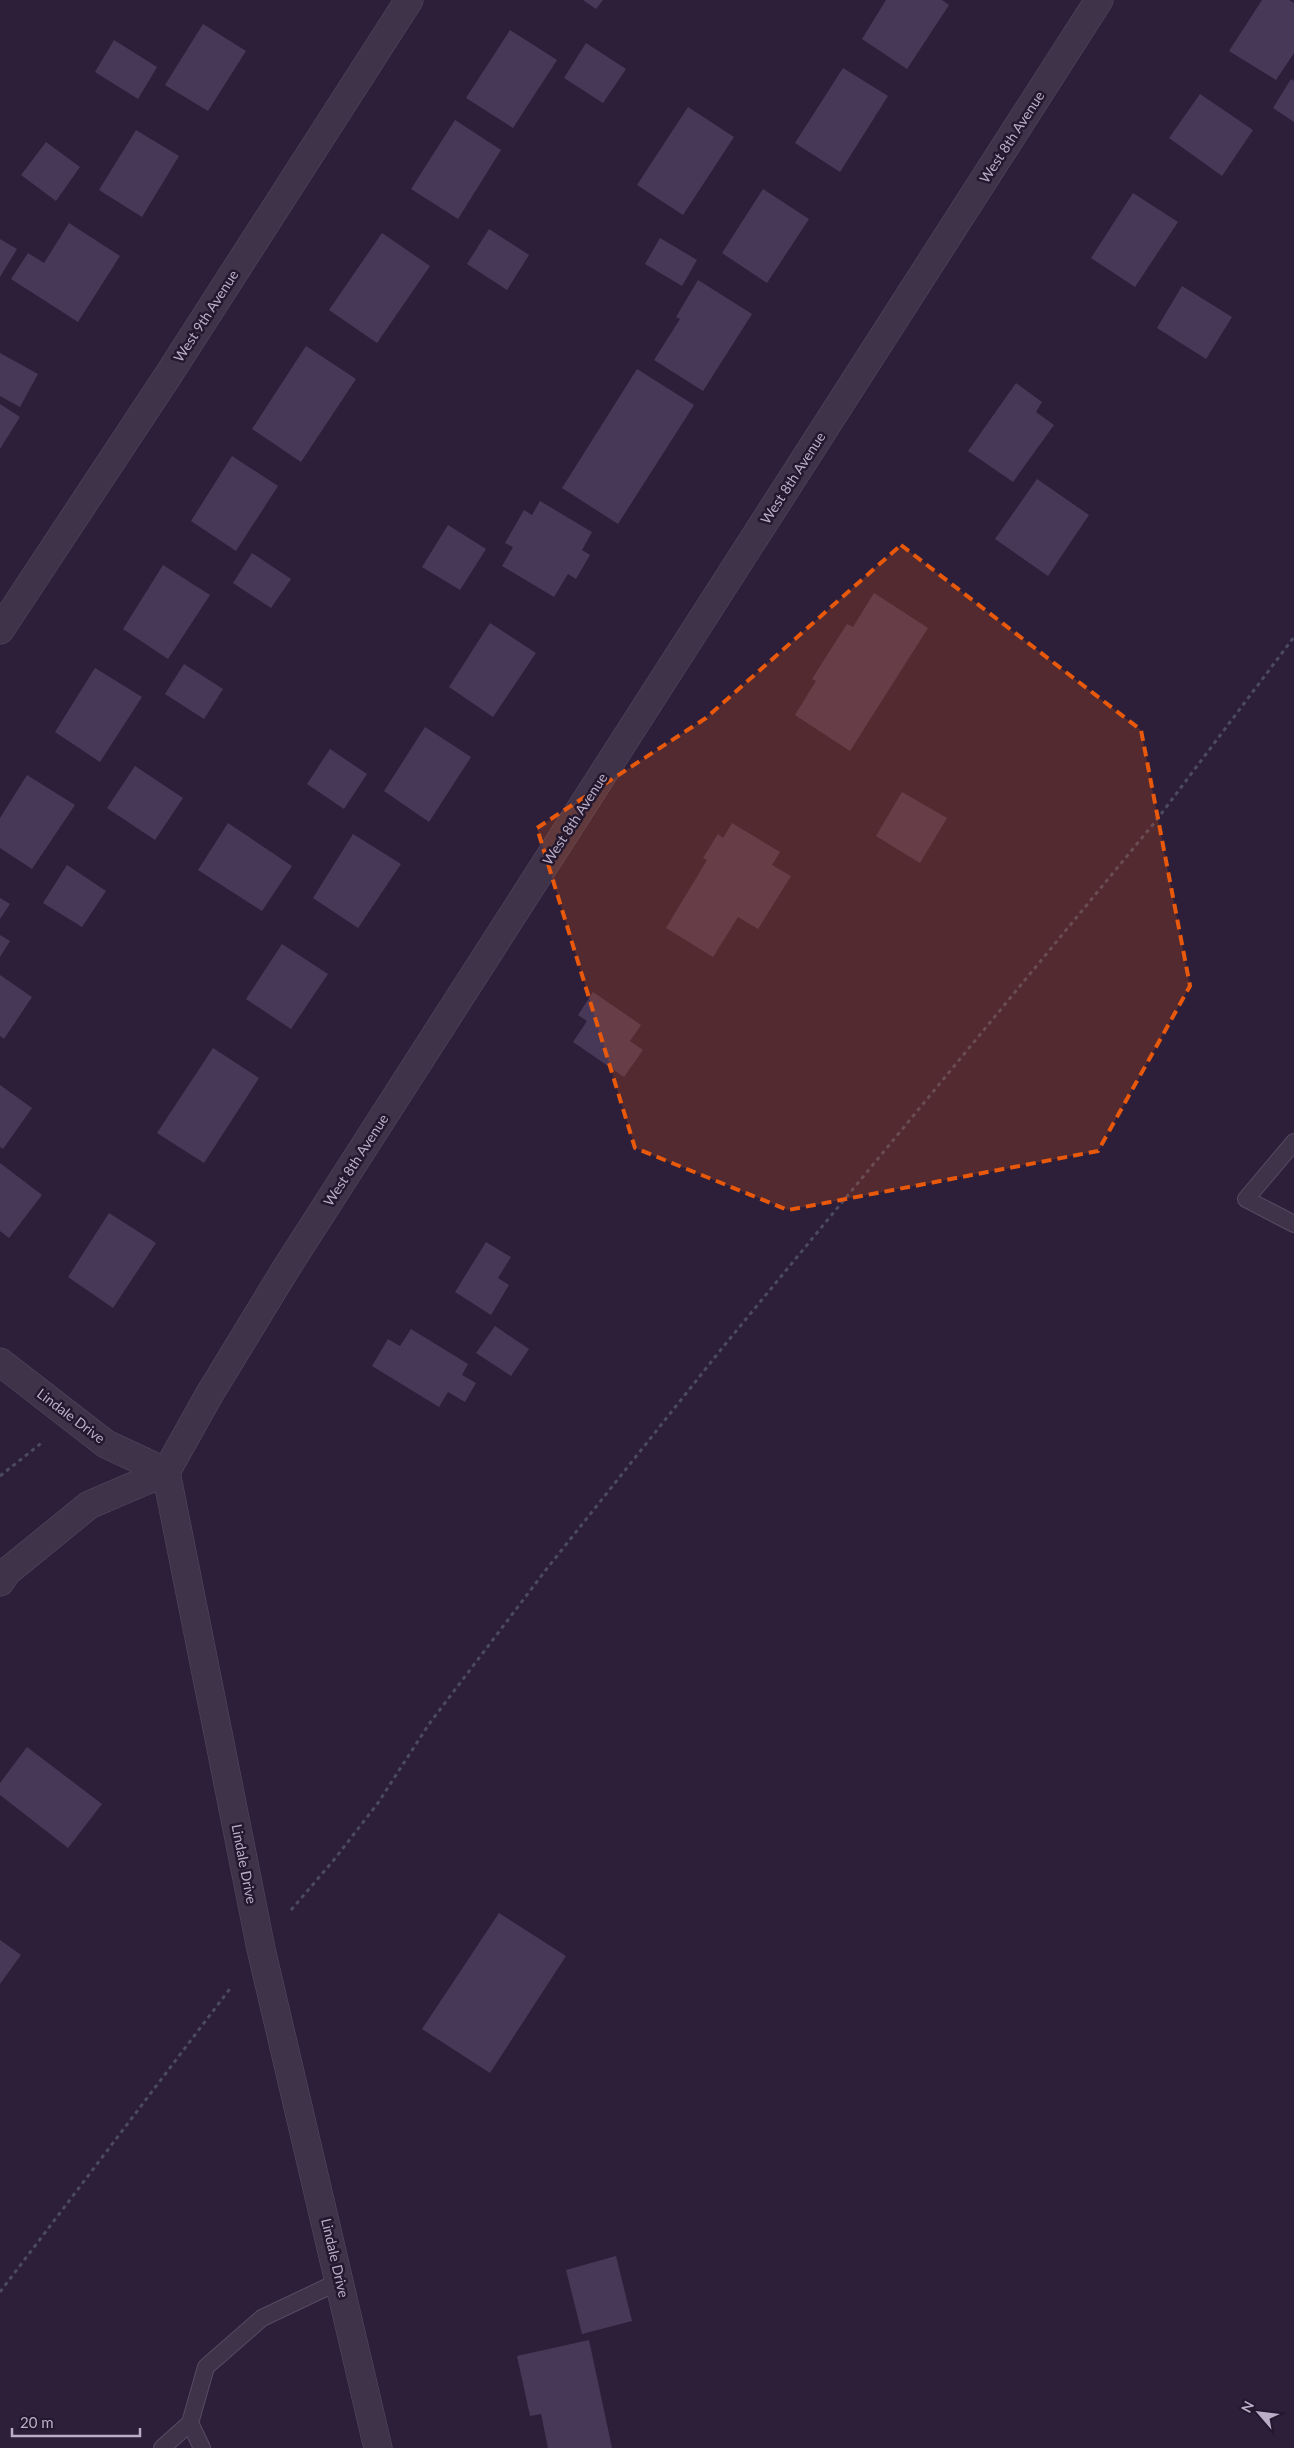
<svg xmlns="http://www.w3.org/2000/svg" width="1294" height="2448" font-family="Lato,sans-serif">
<rect width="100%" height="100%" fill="#2d1f3a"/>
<g fill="#483858">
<path d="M583 0H603L596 9Z"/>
<path d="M886 0H942L949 5 907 69 862 39Z"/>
<path d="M1262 0H1289L1294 3V53L1276 80 1229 51Z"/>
<path d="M203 24 246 51 208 111 165 85Z"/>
<path d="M510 30 557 60 513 128 466 98Z"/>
<path d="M114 40 157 67 138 99 95 72Z"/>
<path d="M586 43 626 69 603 103 564 78Z"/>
<path d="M843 68 888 96 840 172 795 143Z"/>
<path d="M1291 79 1294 81V122L1273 108Z"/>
<path d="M1200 94 1253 130 1222 176 1169 138Z"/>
<path d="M688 107 734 137 683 215 637 185Z"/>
<path d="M455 120 501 150 458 219 411 189Z"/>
<path d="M136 130 179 156 142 217 99 190Z"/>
<path d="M46 142 80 167 56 201 21 175Z"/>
<path d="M763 189 809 219 767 283 722 253Z"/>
<path d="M1133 193 1178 222 1135 287 1091 258Z"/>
<path d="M69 223 120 256 78 322 11 279 28 253 44 263Z"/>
<path d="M489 229 529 255 507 290 467 264Z"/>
<path d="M382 233 430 266 377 343 329 310Z"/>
<path d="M660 238 697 260 682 286 645 264Z"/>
<path d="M0 239 17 249 0 277Z"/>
<path d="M698 280 752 314 703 391 654 360 680 319 676 317Z"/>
<path d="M1182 286 1232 317 1206 359 1157 328Z"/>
<path d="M306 346 356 379 301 462 252 429Z"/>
<path d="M0 353 38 374 20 407 0 396Z"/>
<path d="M637 369 694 405 618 524 562 488Z"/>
<path d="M1016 383 1042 402 1036 412 1054 425 1013 482 968 451Z"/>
<path d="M0 404 20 417 0 449Z"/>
<path d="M232 456 278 486 236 551 191 521Z"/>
<path d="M1037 479 1089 515 1048 576 995 539Z"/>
<path d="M540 501 592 532 582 550 590 555 576 579 568 574 554 597 502 566 513 547 505 543 524 510 532 515Z"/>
<path d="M448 525 486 549 460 590 422 567Z"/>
<path d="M252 553 291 579 271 608 233 583Z"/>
<path d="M163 565 210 595 168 659 123 629Z"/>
<path d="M874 593 928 628 850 751 795 715 816 681 812 679 847 624 853 627Z"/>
<path d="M490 623 536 653 493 717 449 687Z"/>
<path d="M184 664 223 689 204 719 165 694Z"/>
<path d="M95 668 142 697 100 762 55 732Z"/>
<path d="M425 727 471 757 429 822 384 791Z"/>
<path d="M330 749 367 774 344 809 307 784Z"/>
<path d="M135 766 183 798 155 840 107 808Z"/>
<path d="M27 775 75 805 32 869 0 848V818Z"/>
<path d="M902 792 947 818 920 863 876 836Z"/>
<path d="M228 823 292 866 262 911 198 870Z"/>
<path d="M732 823 780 852 772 865 791 876 758 929 738 917 713 957 666 928 707 860 703 858 718 834 723 838Z"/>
<path d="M353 834 401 864 358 928 313 898Z"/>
<path d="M67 865 106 891 82 927 43 903Z"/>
<path d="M0 898 10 904 0 919Z"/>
<path d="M0 935 10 941 0 957Z"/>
<path d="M282 944 328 974 291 1029 246 999Z"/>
<path d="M0 975 32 997 4 1039 0 1036Z"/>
<path d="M593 992 641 1025 630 1041 643 1050 624 1077 573 1042 587 1021 578 1015Z"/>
<path d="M213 1048 259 1078 204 1163 157 1133Z"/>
<path d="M0 1085 32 1108 3 1149 0 1147Z"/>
<path d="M0 1163 42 1195 9 1238 0 1231Z"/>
<path d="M109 1213 156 1243 113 1308 68 1277Z"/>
<path d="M486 1242 511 1257 498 1278 509 1285 491 1315 455 1292Z"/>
<path d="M495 1326 529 1349 511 1376 476 1353Z"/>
<path d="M411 1329 468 1364 462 1375 476 1383 465 1402 448 1392 439 1407 372 1366 388 1339 400 1346Z"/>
<path d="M27 1747 102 1804 68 1848 0 1795V1783Z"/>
<path d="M499 1913 566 1956 490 2073 422 2029Z"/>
<path d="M0 1940 21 1955 0 1984Z"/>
<path d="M616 2256 632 2321 582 2334 566 2270Z"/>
<path d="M589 2340 612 2448H548L541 2414 530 2416 517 2356Z"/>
</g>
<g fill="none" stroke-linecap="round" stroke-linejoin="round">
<defs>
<g id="lane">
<path d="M1294 1142 1246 1199 1294 1224"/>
<path d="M162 2448 190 2423"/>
<path d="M202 2448 190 2423 206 2367 262 2318 340 2281"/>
</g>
<g id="street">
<path d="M0 630 167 377 409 0"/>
<path d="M0 1362 106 1444 166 1472"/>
<path d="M166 1472 261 1949 378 2448"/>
<path d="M0 1582 8 1571 89 1505 166 1472 209 1395 287 1267 1099 0"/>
</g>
</defs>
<use href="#lane" stroke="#574a62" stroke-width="18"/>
<use href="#street" stroke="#574a62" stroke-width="29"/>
<g stroke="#4c4a63" stroke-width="3" stroke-dasharray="4 4" stroke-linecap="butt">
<path d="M0 1476 44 1441"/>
<path d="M291 1910 333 1861 378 1803 429 1724 545 1571 723 1347 1155 822 1294 637"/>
<path d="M0 2292 232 1986"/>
</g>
<use href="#lane" stroke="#3f334a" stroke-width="16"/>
<use href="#street" stroke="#3f334a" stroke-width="28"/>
</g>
<path fill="#e8590c" fill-opacity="0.2" stroke="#e8590c" stroke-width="4" stroke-dasharray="10 6" stroke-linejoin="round" d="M901 545 1141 730 1190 986 1098 1151 788 1210 635 1148 537 828 706 718Z"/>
<g text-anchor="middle" stroke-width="5" stroke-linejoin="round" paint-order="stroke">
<g font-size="14" fill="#bbadc7" stroke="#24182e">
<text transform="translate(1012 137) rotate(-57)" y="5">West 8th Avenue</text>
<text transform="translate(206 316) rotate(-57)" y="5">West 9th Avenue</text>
<text transform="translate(793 478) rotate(-57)" y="5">West 8th Avenue</text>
<text transform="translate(575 819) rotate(-57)" y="5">West 8th Avenue</text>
<text transform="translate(356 1160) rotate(-57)" y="5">West 8th Avenue</text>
<text transform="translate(71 1416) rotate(37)" y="5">Lindale Drive</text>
<text transform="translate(244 1864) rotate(79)" y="5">Lindale Drive</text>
<text transform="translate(335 2258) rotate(77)" y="5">Lindale Drive</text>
</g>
</g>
<g transform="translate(1259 2413) rotate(298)" stroke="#24182e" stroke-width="4" paint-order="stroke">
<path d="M0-4L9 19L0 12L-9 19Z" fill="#bbadc7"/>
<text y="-8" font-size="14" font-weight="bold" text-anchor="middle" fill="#bbadc7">N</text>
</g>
<path d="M12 2428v8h128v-8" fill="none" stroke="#bbadc7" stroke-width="2.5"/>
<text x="20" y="2428" font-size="15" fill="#bbadc7" stroke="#24182e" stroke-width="4" paint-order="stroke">20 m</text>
</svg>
